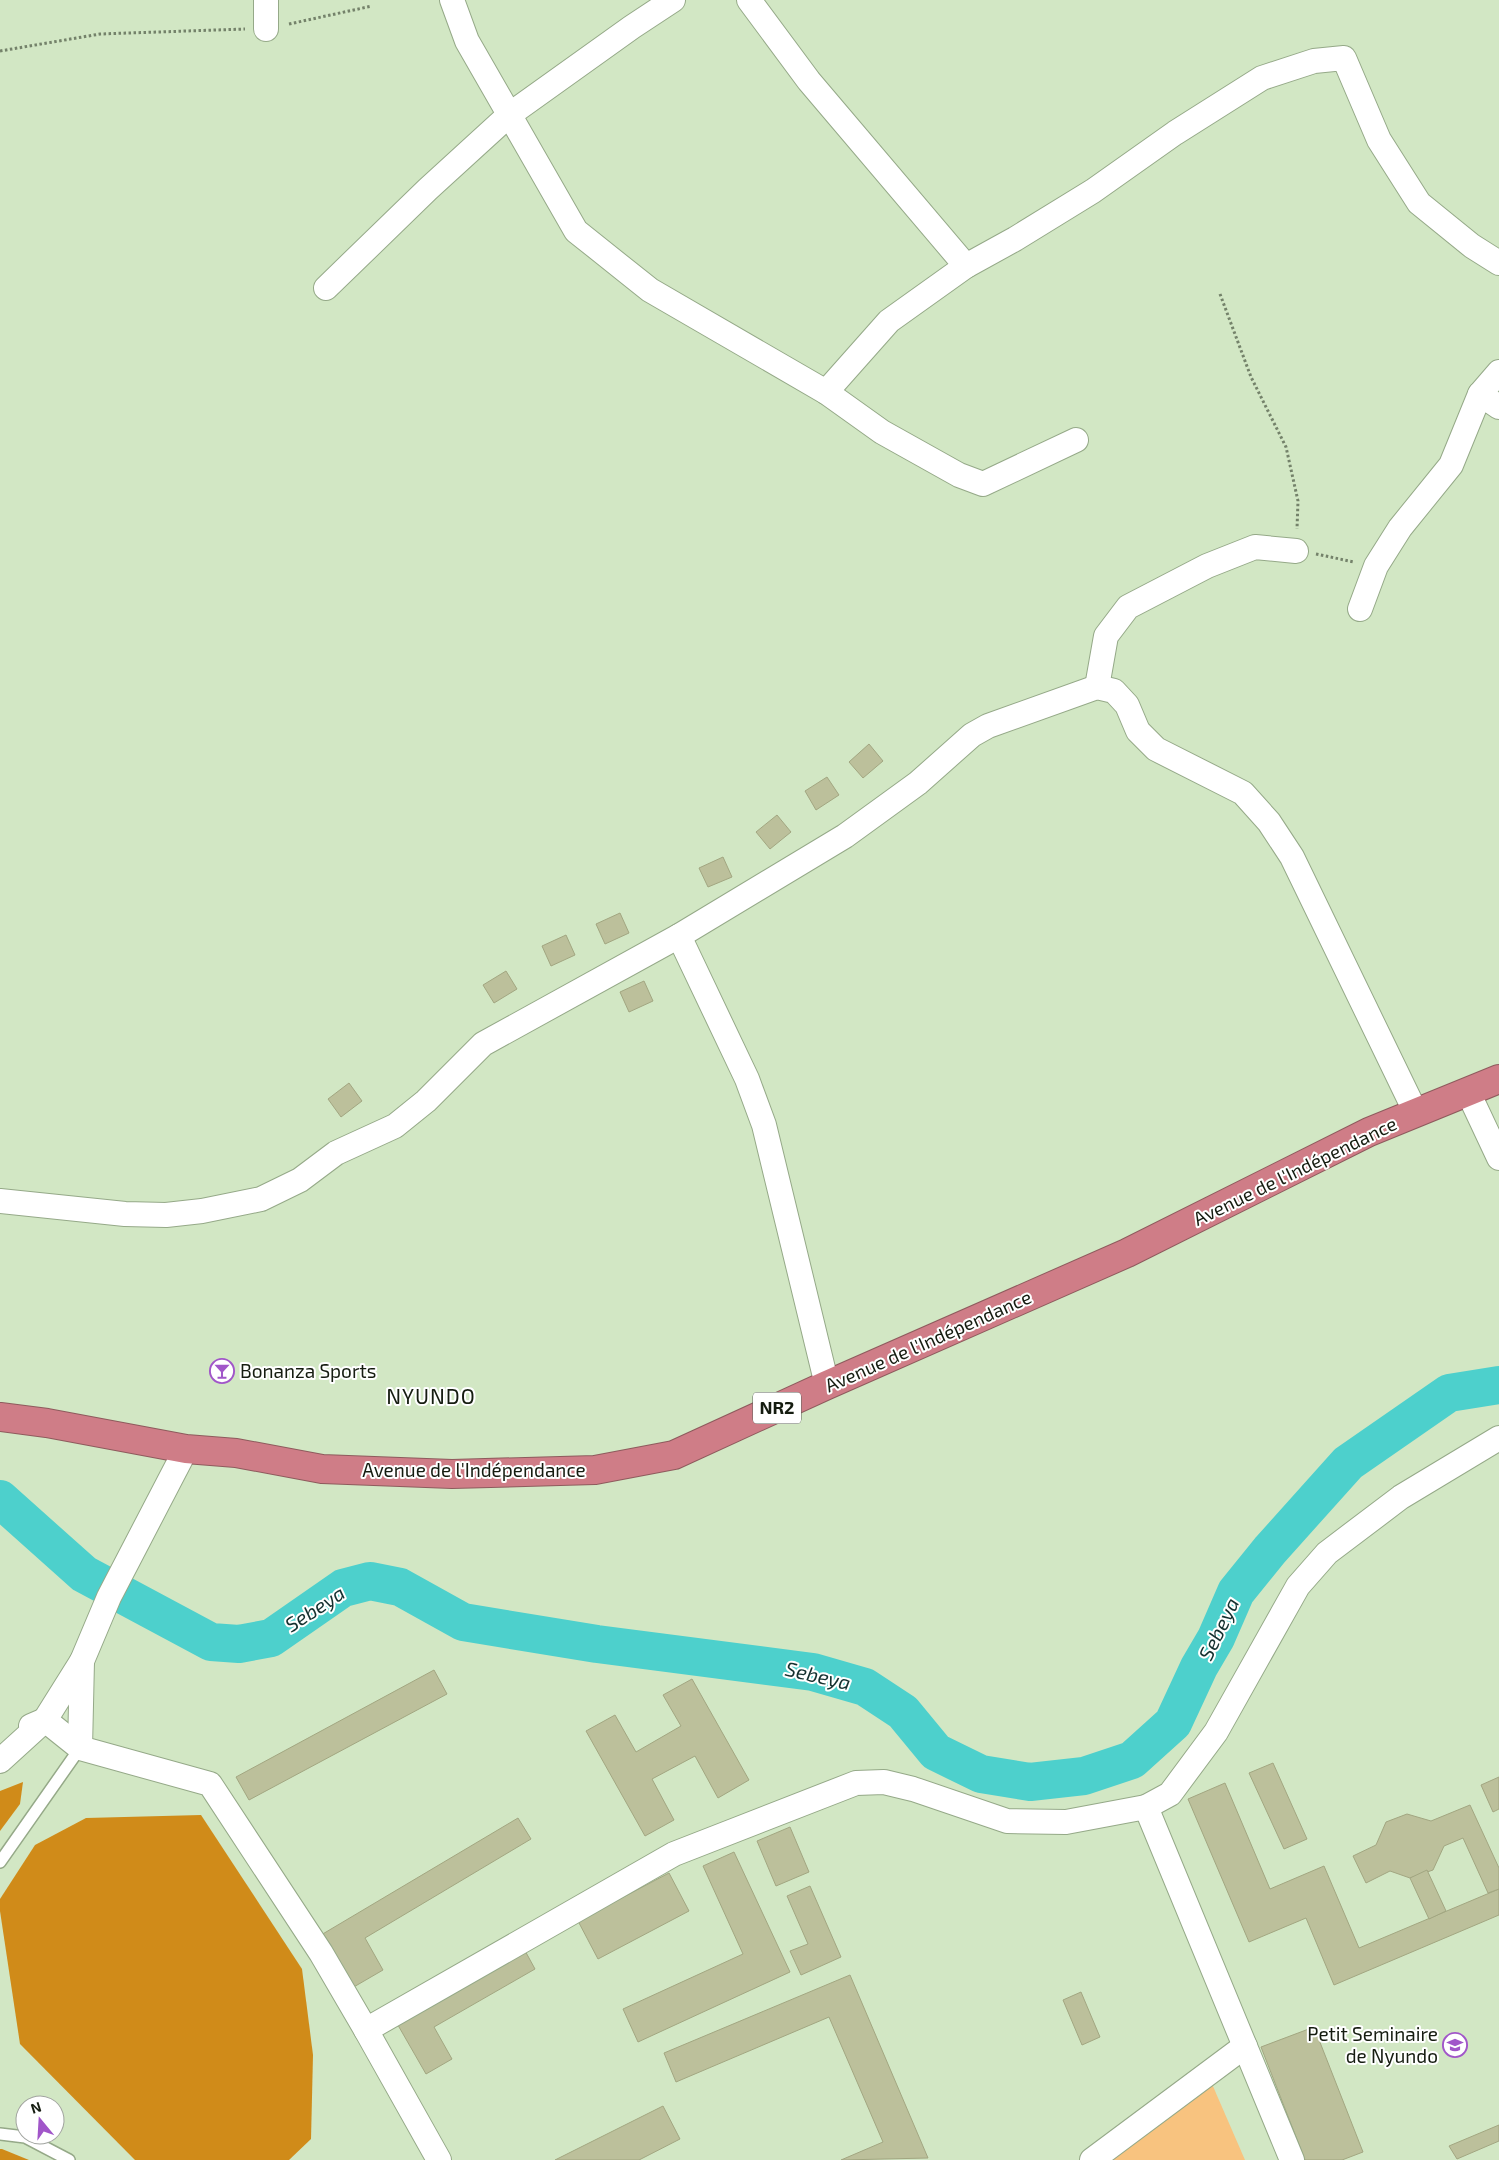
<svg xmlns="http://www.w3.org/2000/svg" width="1499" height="2160" font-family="'Exo 2',sans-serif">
<rect width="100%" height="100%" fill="#d2e7c4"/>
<path fill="#f8c37f" d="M1212 2084 1245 2160H1107Z"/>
<g fill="#d08b19">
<path d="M23 1782 20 1804 0 1831V1791Z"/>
<path d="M201 1815 302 1969 313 2055 311 2139 289 2160H135L20 2044 0 1911V1899L35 1845 86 1818Z"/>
<path d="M0 2149H2L29 2160H0Z"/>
</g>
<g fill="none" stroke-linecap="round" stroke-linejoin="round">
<path stroke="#4dd0cc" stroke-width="38" d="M0 1499 84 1574 211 1642 239 1644 271 1638 343 1588 370 1581 400 1587 463 1622 597 1644 813 1672 865 1687 903 1712 936 1752 981 1774 1030 1782 1084 1776 1132 1760 1173 1723 1199 1667 1216 1638 1236 1592 1270 1550 1348 1463 1449 1393 1499 1385"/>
</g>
<g fill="#bcc09b" stroke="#a2a681">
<path d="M869 744 883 761 863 778 849 762Z"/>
<path d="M827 777 839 795 816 810 805 791Z"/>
<path d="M777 815 791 832 770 849 756 832Z"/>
<path d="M723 857 732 877 708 887 699 868Z"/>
<path d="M620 913 629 933 605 944 596 924Z"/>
<path d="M566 935 575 955 551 966 542 946Z"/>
<path d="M506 971 517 989 494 1003 483 985Z"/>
<path d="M644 981 653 1001 629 1012 620 992Z"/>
<path d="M349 1083 362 1101 341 1117 328 1099Z"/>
<path d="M434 1670 447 1694 249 1800 236 1777Z"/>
<path d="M692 1679 749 1780 718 1798 695 1756 652 1779 674 1820 645 1836 586 1731 615 1715 636 1752 681 1726 663 1695Z"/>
<path d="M1273 1763 1307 1839 1284 1849 1249 1773Z"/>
<path d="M1499 1777V1809L1493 1812 1481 1785Z"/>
<path d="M1225 1783 1270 1889 1324 1866 1359 1948 1499 1889V1915L1334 1985 1306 1918 1249 1942 1188 1799Z"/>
<path d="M1470 1805 1499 1868V1889L1488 1893 1463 1838 1444 1846 1433 1870 1410 1878 1390 1871 1366 1883 1353 1856 1376 1845 1386 1822 1407 1814 1431 1821Z"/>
<path d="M518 1818 531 1839 365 1938 383 1970 352 1988 321 1935Z"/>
<path d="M790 1827 809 1872 776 1886 757 1841Z"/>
<path d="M734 1852 790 1972 638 2042 623 2009 743 1954 703 1866Z"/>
<path d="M1427 1870 1446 1911 1429 1919 1410 1878Z"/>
<path d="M669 1873 689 1911 598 1959 578 1921Z"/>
<path d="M810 1886 841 1957 801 1975 790 1951 808 1944 787 1896Z"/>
<path d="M523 1947 535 1969 434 2027 452 2059 426 2074 395 2020Z"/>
<path d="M850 1975 928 2158 841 2160 883 2142 829 2017 676 2082 664 2053Z"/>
<path d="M1081 1992 1100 2037 1082 2045 1063 2000Z"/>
<path d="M1314 2027 1363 2152 1342 2160H1305L1261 2047Z"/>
<path d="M663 2106 680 2139 639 2160H555Z"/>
<path d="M1499 2125V2141L1457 2159 1449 2146Z"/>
</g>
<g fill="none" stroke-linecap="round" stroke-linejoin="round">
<defs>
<g id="lane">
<path d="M0 1862 80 1748"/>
<path d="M0 2134 25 2137 69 2160"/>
</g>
<g id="street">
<path d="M266 0V29"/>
<path d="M452 0 467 41 576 231 650 290 826 392 882 432 959 475 983 484 1076 440"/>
<path d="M749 0 809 81 966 266"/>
<path d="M326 288 428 189 509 115 632 27 673 0"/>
<path d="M826 392 889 321 966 266 1015 239 1093 191 1175 133 1262 78 1314 61 1344 58 1379 140 1419 203 1472 246 1499 263"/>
<path d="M1480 394 1499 372"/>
<path d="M1360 609 1376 566 1400 528 1451 465 1480 394 1499 407"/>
<path d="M1097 687 1106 636 1128 607 1207 566 1255 547 1296 551"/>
<path d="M679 936 747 1079 764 1125 827 1385"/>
<path d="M1468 1092 1499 1158"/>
<path d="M0 1201 125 1214 166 1215 202 1211 261 1199 300 1180 336 1153 395 1126 426 1101 483 1044 679 936 845 836 918 783 972 735 988 726 1097 687 1114 691 1127 705 1138 731 1156 749 1243 793 1269 822 1292 857 1416 1113"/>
<path d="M82 1661 80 1748 210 1784 321 1953 366 2030"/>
<path d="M31 1726 45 1720 80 1748"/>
<path d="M0 1761 45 1720 82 1661 109 1597 186 1449"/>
<path d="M1146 1807 1170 1794 1216 1732 1298 1586 1327 1553 1401 1497 1499 1438"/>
<path d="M439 2160 366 2030 674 1854 856 1783 884 1782 913 1789 1007 1821 1066 1822 1146 1807 1292 2160"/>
<path d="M1092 2160 1245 2046"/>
</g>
<path id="highway" d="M0 1417 47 1423 186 1449 236 1453 322 1469 452 1474 595 1470 674 1455 827 1385 1127 1253 1369 1132 1499 1079"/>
</defs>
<use href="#lane" stroke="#95a988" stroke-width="14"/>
<use href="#street" stroke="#95a988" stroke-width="26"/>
<use href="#highway" stroke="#8e5b5d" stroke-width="30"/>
<g stroke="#74826a" stroke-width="3" stroke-dasharray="2.5 2.5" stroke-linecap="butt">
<path d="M289 24 372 6"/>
<path d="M0 51 100 34 245 29"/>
<path d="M1220 294 1251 377 1286 447 1298 501 1297 529"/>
<path d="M1316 554 1354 562"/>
</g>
<use href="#lane" stroke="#fff" stroke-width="11"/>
<use href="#street" stroke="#fff" stroke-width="24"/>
<use href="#highway" stroke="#cf7d87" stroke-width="28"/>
</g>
<defs>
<symbol id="bar-ring" viewBox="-11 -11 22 22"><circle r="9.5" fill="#fff" stroke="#a156c9" stroke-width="1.5"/><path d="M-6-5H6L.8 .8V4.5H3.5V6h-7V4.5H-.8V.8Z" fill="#a156c9"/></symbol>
<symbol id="school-ring" viewBox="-11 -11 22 22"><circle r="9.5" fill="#fff" stroke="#a156c9" stroke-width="1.5"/><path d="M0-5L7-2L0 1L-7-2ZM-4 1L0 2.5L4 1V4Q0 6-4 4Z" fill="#a156c9"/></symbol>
</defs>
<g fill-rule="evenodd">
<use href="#bar-ring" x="208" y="1357" width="28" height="28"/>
<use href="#school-ring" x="1441" y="2031" width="28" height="28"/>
</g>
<g text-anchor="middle" stroke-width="4" stroke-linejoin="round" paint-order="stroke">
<rect fill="#fff" stroke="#5b6058" stroke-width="1" x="753" y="1392.5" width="48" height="31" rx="4"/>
<g font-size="18" font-weight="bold" fill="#151c10">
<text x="777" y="1414">NR2</text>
</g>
<g font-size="19" fill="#151c10" stroke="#fff">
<text transform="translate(1295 1171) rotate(-26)" y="7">Avenue de l'Indépendance</text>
<text transform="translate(928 1341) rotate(-24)" y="7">Avenue de l'Indépendance</text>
<text x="474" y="1477">Avenue de l'Indépendance</text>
</g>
<g font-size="19" fill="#151c10" stroke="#fff" text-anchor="start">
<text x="240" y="1378">Bonanza Sports</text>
<text x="1438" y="2041" text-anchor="end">Petit Seminaire<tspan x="1438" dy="22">de Nyundo</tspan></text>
</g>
<g font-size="20" font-style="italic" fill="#14302f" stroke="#fff">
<text transform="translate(315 1609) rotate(-33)" y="7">Sebeya</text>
<text transform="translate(1219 1629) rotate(-64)" y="7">Sebeya</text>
<text transform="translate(818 1676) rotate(13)" y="7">Sebeya</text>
</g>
<g font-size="21" letter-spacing="1" fill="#151c10" stroke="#fff">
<text x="431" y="1404">NYUNDO</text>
</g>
</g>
<g transform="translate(40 2120) rotate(342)"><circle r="24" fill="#ffffff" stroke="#a1a49f"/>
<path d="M0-4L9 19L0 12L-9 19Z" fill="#a156c9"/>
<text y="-8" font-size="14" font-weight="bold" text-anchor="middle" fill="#151c10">N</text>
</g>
</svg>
